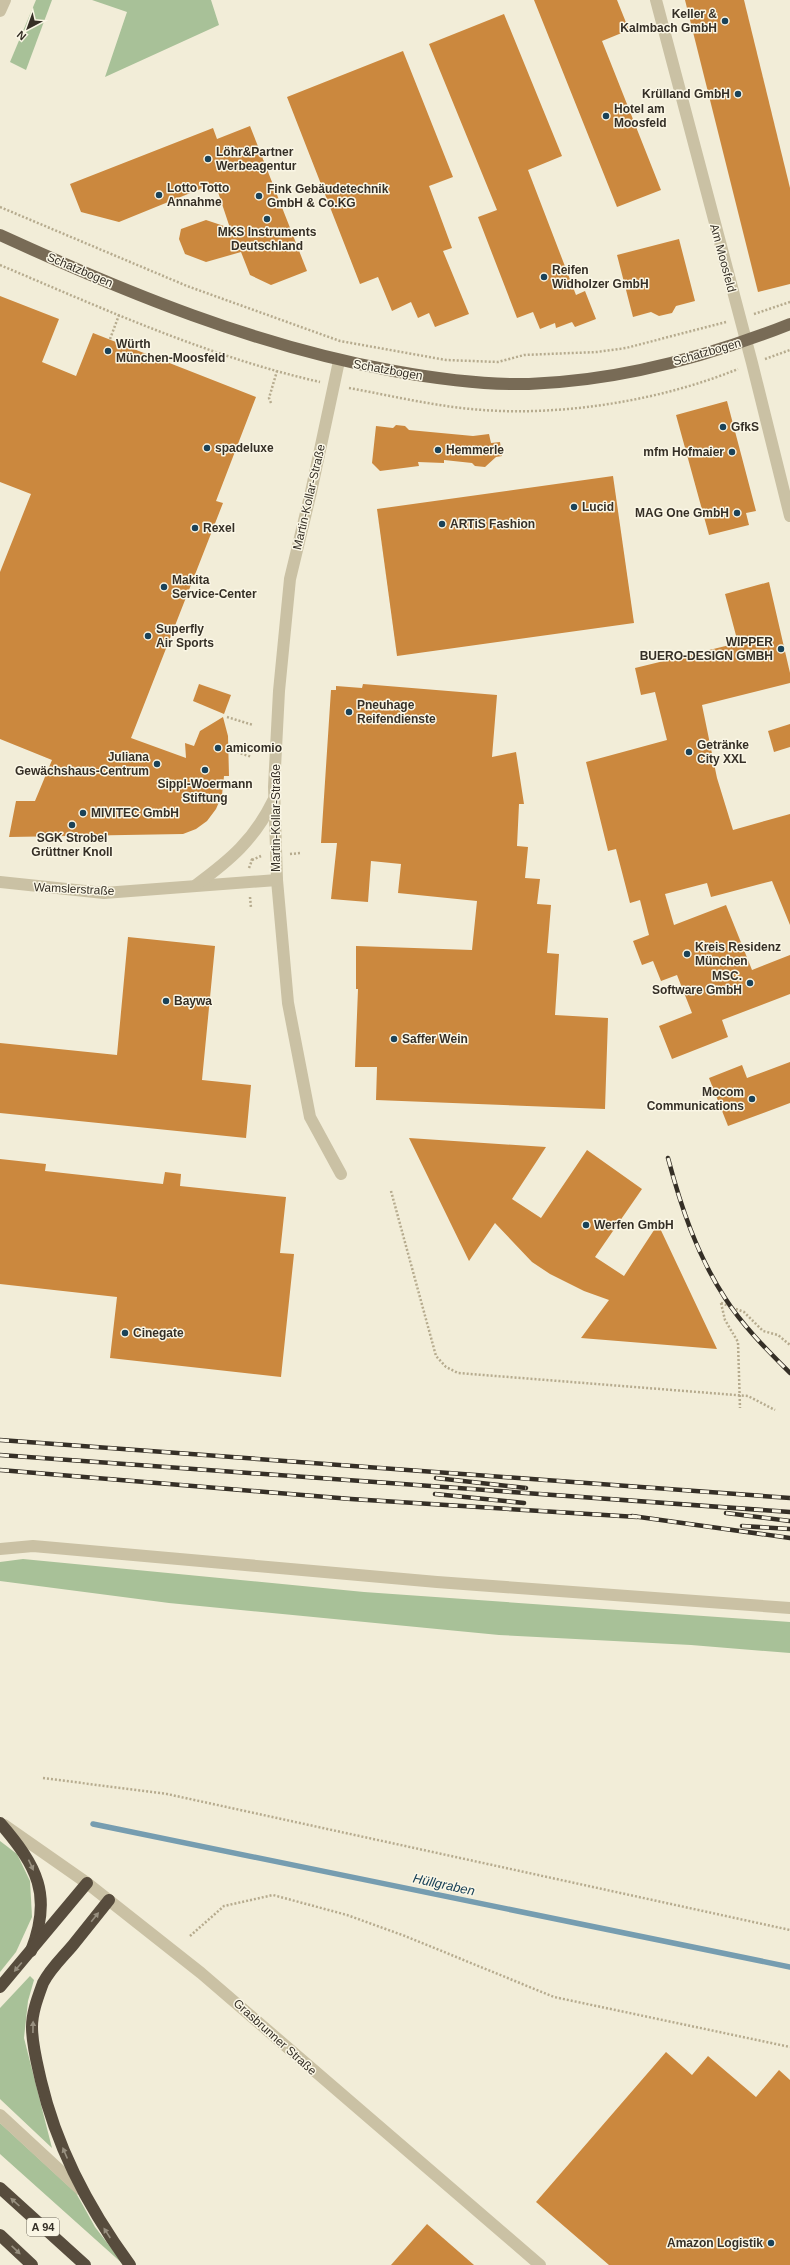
<svg xmlns="http://www.w3.org/2000/svg" width="790" height="2265" font-family="Helvetica,sans-serif">
<rect width="100%" height="100%" fill="#f2edd8"/>
<g fill="#a8c198">
<path d="M36 0H52L26 70 10 62Z"/>
<path d="M92 0H211L219 25 105 77 127 12Z"/>
<path d="M23 1559 364 1592 790 1622V1653L691 1645 499 1635 169 1603 0 1581V1562Z"/>
<path d="M0 1841 17 1854 30 1881 32 1917 16 1952 0 1972Z"/>
<path d="M30 1976 34 1980 28 2001 24 2038 52 2148 0 2099V2008Z"/>
<path d="M0 2123 76 2193 95 2227 124 2265 0 2154Z"/>
</g>
<g fill="none" stroke-linecap="round" stroke-linejoin="round">
<path stroke="#769db0" stroke-width="5.5" d="M93 1824 790 1967"/>
</g>
<g fill="#cb883e">
<path d="M534 0H617L629 30 602 41 661 190 617 207Z"/>
<path d="M685 0H744L790 188V284L758 292Z"/>
<path d="M504 14 562 156 528 170 576 295 585 291 596 319 575 327 572 322 556 328 555 323 540 329 533 312 517 318 478 217 497 210 429 44Z"/>
<path d="M403 51 453 177 429 186 452 248 443 251 469 314 435 327 429 313 418 318 411 302 392 311 378 277 360 284 287 97Z"/>
<path d="M250 126 307 271 271 285 250 275 241 252 206 262 185 254 179 239 181 229 206 220 230 228 215 183 119 222 81 212 70 184 213 128 217 139Z"/>
<path d="M679 239 695 301 676 306 672 313 659 316 651 312 633 317 617 255Z"/>
<path d="M0 296 59 319 42 362 76 376 93 333 256 397 216 501 223 503 131 738 186 758 185 743 194 746 200 731 223 717 228 736 229 776H224L222 795 216 809 207 821 196 829 183 834 9 837 16 801H35L52 760 0 739V572L31 494 0 482Z"/>
<path d="M727 401 756 511 746 513 749 525 709 535 676 415Z"/>
<path d="M396 425 405 426 409 430 473 436 489 434 491 443 500 442 502 456 496 457 485 467 475 466 472 463 444 460V463L418 462 419 466 380 471 372 463 376 426 393 428Z"/>
<path d="M613 476 634 623 397 656 377 509Z"/>
<path d="M769 582 790 673V683L702 705 717 778 733 830 790 814V925L772 881 711 897 707 883 665 894 674 925 726 905 752 970 790 955V994L722 1020 728 1037 672 1059 659 1026 692 1013 677 975 661 981 653 961 642 965 633 941 649 935 640 900 630 903 616 849 608 851 586 762 667 740 655 692 641 695 635 668 738 643 725 594Z"/>
<path d="M199 684 231 695 224 714 193 701Z"/>
<path d="M363 684 497 695 492 757 516 752 524 804H519L517 846 528 847 525 878 540 879 537 904 551 905 547 953 559 954 555 1015 608 1018 605 1109 376 1100 377 1067H355L358 989H356V946L472 950 477 901 398 893 401 864 371 861 368 902 331 899 337 843H321L331 690H336V686L362 688Z"/>
<path d="M790 724V747L774 752 768 731Z"/>
<path d="M128 937 215 946 202 1080 251 1085 246 1138 0 1113V1043L117 1055Z"/>
<path d="M790 1062V1103L728 1126 709 1078 742 1065 747 1078Z"/>
<path d="M409 1138 546 1147 512 1199 541 1218 587 1150 642 1189 595 1257 624 1276 658 1224 717 1349 581 1338 609 1300 584 1291 550 1274 532 1262 495 1223 469 1261Z"/>
<path d="M0 1159 46 1164 45 1171 163 1184 165 1172 181 1174 180 1186 286 1197 280 1253 294 1254 281 1377 110 1358 117 1297 0 1284Z"/>
<path d="M666 2052 692 2075 708 2056 756 2097 779 2070 790 2080V2265H609L536 2202Z"/>
<path d="M427 2224 474 2265H391Z"/>
</g>
<g fill="none" stroke-linecap="round" stroke-linejoin="round">
<g stroke="#b6ab8e" stroke-width="2.5" stroke-dasharray="2 2" stroke-linecap="butt">
<path d="M0 207 187 286 326 336 340 341 446 360 498 362 524 355 597 352 626 348 726 322"/>
<path d="M0 265C104 309 209 357 320 382"/>
<path d="M754 314 790 302"/>
<path d="M110 339 119 315"/>
<path d="M765 359 790 350"/>
<path d="M349 388C393 396 438 407 483 410 565 416 662 400 738 369"/>
<path d="M271 403 269 398 277 371"/>
<path d="M227 717 253 725"/>
<path d="M233 751 252 757"/>
<path d="M224 781 250 789"/>
<path d="M290 854 301 853"/>
<path d="M252 860 261 856"/>
<path d="M249 868 252 860 251 859"/>
<path d="M250 897 251 908"/>
<path d="M391 1191 436 1356 446 1367 458 1373 748 1396 775 1410"/>
<path d="M721 1303 725 1320 738 1342 740 1408"/>
<path d="M721 1303 744 1312 763 1331 778 1335 790 1345"/>
<path d="M43 1778 167 1794 790 1930"/>
<path d="M190 1936 224 1906 273 1895 347 1915 405 1936 554 1997 790 2047"/>
</g>
<g stroke="#cac1a4" stroke-width="12">
<path d="M656 0 752 363 790 516"/>
<path d="M0 11 5 0"/>
<path d="M339 361 311 492 290 579 279 691 274 787 277 880 288 1003 310 1117 341 1174"/>
<path d="M0 882 104 893 277 880"/>
<path d="M196 885C230 860 254 840 273 801"/>
<path d="M0 1549 33 1546 437 1582 790 1608"/>
<path d="M4 1825 87 1883 201 1973 540 2265"/>
<path d="M0 2115 80 2189"/>
</g>
<path stroke="#786b56" stroke-width="12" d="M0 235C127 293 256 346 394 371 438 379 484 385 529 384 619 381 707 357 790 324"/>
<g stroke="#574c3d" stroke-width="12">
<path d="M0 1823C37 1866 53 1895 31 1951"/>
<path d="M109 1900C97 1915 85 1930 73 1945 63 1957 50 1969 43 1983 38 1997 32 2012 32 2027 32 2045 37 2063 41 2081 57 2149 89 2209 130 2265"/>
<path d="M0 1987 87 1883"/>
<path d="M0 2188 85 2265"/>
<path d="M0 2235 32 2265"/>
</g>
<defs>
<g id="rail">
<path d="M668 1158C681 1207 697 1255 725 1298 742 1325 767 1350 790 1373"/>
<path d="M0 1440 790 1498"/>
<path d="M0 1455 790 1512"/>
<path d="M0 1470 351 1499 637 1517"/>
<path d="M436 1478 526 1488"/>
<path d="M435 1494 524 1503"/>
<path d="M726 1513 790 1521"/>
<path d="M632 1516 790 1538"/>
<path d="M742 1526 790 1529"/>
</g>
</defs>
<use href="#rail" stroke="#352f26" stroke-width="4.5"/>
<use href="#rail" stroke="#faf6e5" stroke-width="3" stroke-dasharray="9" stroke-linecap="butt"/>
</g>
<defs><path id="oneway-solid" d="M-6-.8H1V-3.2L6.5 0L1 3.2V.8H-6Z"/></defs>
<g fill="#989080">
<use href="#oneway-solid" transform="translate(31 1865) rotate(65)"/>
<use href="#oneway-solid" transform="translate(95 1917) rotate(-51)"/>
<use href="#oneway-solid" transform="translate(18 1967) rotate(130)"/>
<use href="#oneway-solid" transform="translate(33 2027) rotate(-89)"/>
<use href="#oneway-solid" transform="translate(65 2153) rotate(-113)"/>
<use href="#oneway-solid" transform="translate(15 2202) rotate(-138)"/>
<use href="#oneway-solid" transform="translate(107 2233) rotate(-123)"/>
<use href="#oneway-solid" transform="translate(16 2250) rotate(43)"/>
</g>
<g fill="#1a4258" stroke="#faf6e5" stroke-width="1.5">
<circle cx="725" cy="21" r="4"/>
<circle cx="738" cy="94" r="4"/>
<circle cx="606" cy="116" r="4"/>
<circle cx="208" cy="159" r="4"/>
<circle cx="159" cy="195" r="4"/>
<circle cx="259" cy="196" r="4"/>
<circle cx="267" cy="219" r="4"/>
<circle cx="544" cy="277" r="4"/>
<circle cx="108" cy="351" r="4"/>
<circle cx="723" cy="427" r="4"/>
<circle cx="207" cy="448" r="4"/>
<circle cx="438" cy="450" r="4"/>
<circle cx="732" cy="452" r="4"/>
<circle cx="574" cy="507" r="4"/>
<circle cx="737" cy="513" r="4"/>
<circle cx="442" cy="524" r="4"/>
<circle cx="195" cy="528" r="4"/>
<circle cx="164" cy="587" r="4"/>
<circle cx="148" cy="636" r="4"/>
<circle cx="781" cy="649" r="4"/>
<circle cx="349" cy="712" r="4"/>
<circle cx="218" cy="748" r="4"/>
<circle cx="689" cy="752" r="4"/>
<circle cx="157" cy="764" r="4"/>
<circle cx="205" cy="770" r="4"/>
<circle cx="83" cy="813" r="4"/>
<circle cx="72" cy="825" r="4"/>
<circle cx="687" cy="954" r="4"/>
<circle cx="750" cy="983" r="4"/>
<circle cx="166" cy="1001" r="4"/>
<circle cx="394" cy="1039" r="4"/>
<circle cx="752" cy="1099" r="4"/>
<circle cx="586" cy="1225" r="4"/>
<circle cx="125" cy="1333" r="4"/>
<circle cx="771" cy="2243" r="4"/>
</g>
<g text-anchor="middle" stroke-width="3" stroke-linejoin="round" paint-order="stroke">
<rect fill="#faf6e5" stroke="#706b5f" stroke-width="1" x="27" y="2218" width="32" height="18" rx="3"/>
<g font-size="11" font-weight="bold" fill="#352f26">
<text x="43" y="2231">A 94</text>
</g>
<g font-size="12" font-weight="bold" fill="#352f26" stroke="#faf6e5" text-anchor="start">
<text x="717" y="18" text-anchor="end">Keller &amp;<tspan x="717" dy="14">Kalmbach GmbH</tspan></text>
<text x="730" y="98" text-anchor="end">Krülland GmbH</text>
<text x="614" y="113">Hotel am<tspan x="614" dy="14">Moosfeld</tspan></text>
<text x="216" y="156">Löhr&amp;Partner<tspan x="216" dy="14">Werbeagentur</tspan></text>
<text x="167" y="192">Lotto Totto<tspan x="167" dy="14">Annahme</tspan></text>
<text x="267" y="193">Fink Gebäudetechnik<tspan x="267" dy="14">GmbH &amp; Co.KG</tspan></text>
<text x="267" y="236" text-anchor="middle">MKS Instruments<tspan x="267" dy="14">Deutschland</tspan></text>
<text x="552" y="274">Reifen<tspan x="552" dy="14">Widholzer GmbH</tspan></text>
<text x="116" y="348">Würth<tspan x="116" dy="14">München-Moosfeld</tspan></text>
<text x="731" y="431">GfkS</text>
<text x="215" y="452">spadeluxe</text>
<text x="446" y="454">Hemmerle</text>
<text x="724" y="456" text-anchor="end">mfm Hofmaier</text>
<text x="582" y="511">Lucid</text>
<text x="729" y="517" text-anchor="end">MAG One GmbH</text>
<text x="450" y="528">ARTiS Fashion</text>
<text x="203" y="532">Rexel</text>
<text x="172" y="584">Makita<tspan x="172" dy="14">Service-Center</tspan></text>
<text x="156" y="633">Superfly<tspan x="156" dy="14">Air Sports</tspan></text>
<text x="773" y="646" text-anchor="end">WIPPER<tspan x="773" dy="14">BUERO-DESIGN GMBH</tspan></text>
<text x="357" y="709">Pneuhage<tspan x="357" dy="14">Reifendienste</tspan></text>
<text x="697" y="749">Getränke<tspan x="697" dy="14">City XXL</tspan></text>
<text x="226" y="752">amicomio</text>
<text x="149" y="761" text-anchor="end">Juliana<tspan x="149" dy="14">Gewächshaus-Centrum</tspan></text>
<text x="205" y="788" text-anchor="middle">Sippl-Woermann<tspan x="205" dy="14">Stiftung</tspan></text>
<text x="91" y="817">MIVITEC GmbH</text>
<text x="72" y="842" text-anchor="middle">SGK Strobel<tspan x="72" dy="14">Grüttner Knoll</tspan></text>
<text x="695" y="951">Kreis Residenz<tspan x="695" dy="14">München</tspan></text>
<text x="742" y="980" text-anchor="end">MSC.<tspan x="742" dy="14">Software GmbH</tspan></text>
<text x="174" y="1005">Baywa</text>
<text x="402" y="1043">Saffer Wein</text>
<text x="744" y="1096" text-anchor="end">Mocom<tspan x="744" dy="14">Communications</tspan></text>
<text x="594" y="1229">Werfen GmbH</text>
<text x="133" y="1337">Cinegate</text>
<text x="763" y="2247" text-anchor="end">Amazon Logistik</text>
</g>
<g font-size="12" fill="#352f26" stroke="#faf6e5">
<text transform="translate(723 258) rotate(75)" y="4">Am Moosfeld</text>
<text transform="translate(80 270) rotate(23)" y="4">Schatzbogen</text>
<text transform="translate(707 352) rotate(-16)" y="4">Schatzbogen</text>
<text transform="translate(388 370) rotate(10)" y="4">Schatzbogen</text>
<text transform="translate(309 497) rotate(-77)" y="4">Martin-Kollar-Straße</text>
<text transform="translate(276 818) rotate(-90)" y="4">Martin-Kollar-Straße</text>
<text transform="translate(74 889) rotate(3)" y="4">Wamslerstraße</text>
<text transform="translate(275 2037) rotate(42)" y="4">Grasbrunner Straße</text>
</g>
<g font-size="13" font-style="italic" fill="#1a4258" stroke="#faf6e5">
<text transform="translate(444 1884) rotate(12)" y="5">Hüllgraben</text>
</g>
</g>
<g transform="translate(28 28) rotate(221)" stroke="#faf6e5" stroke-width="3" paint-order="stroke">
<path d="M0-3L7 15L0 10L-7 15Z" fill="#352f26"/>
<text y="-6" font-size="11" font-weight="bold" text-anchor="middle" fill="#352f26">N</text>
</g>
</svg>
